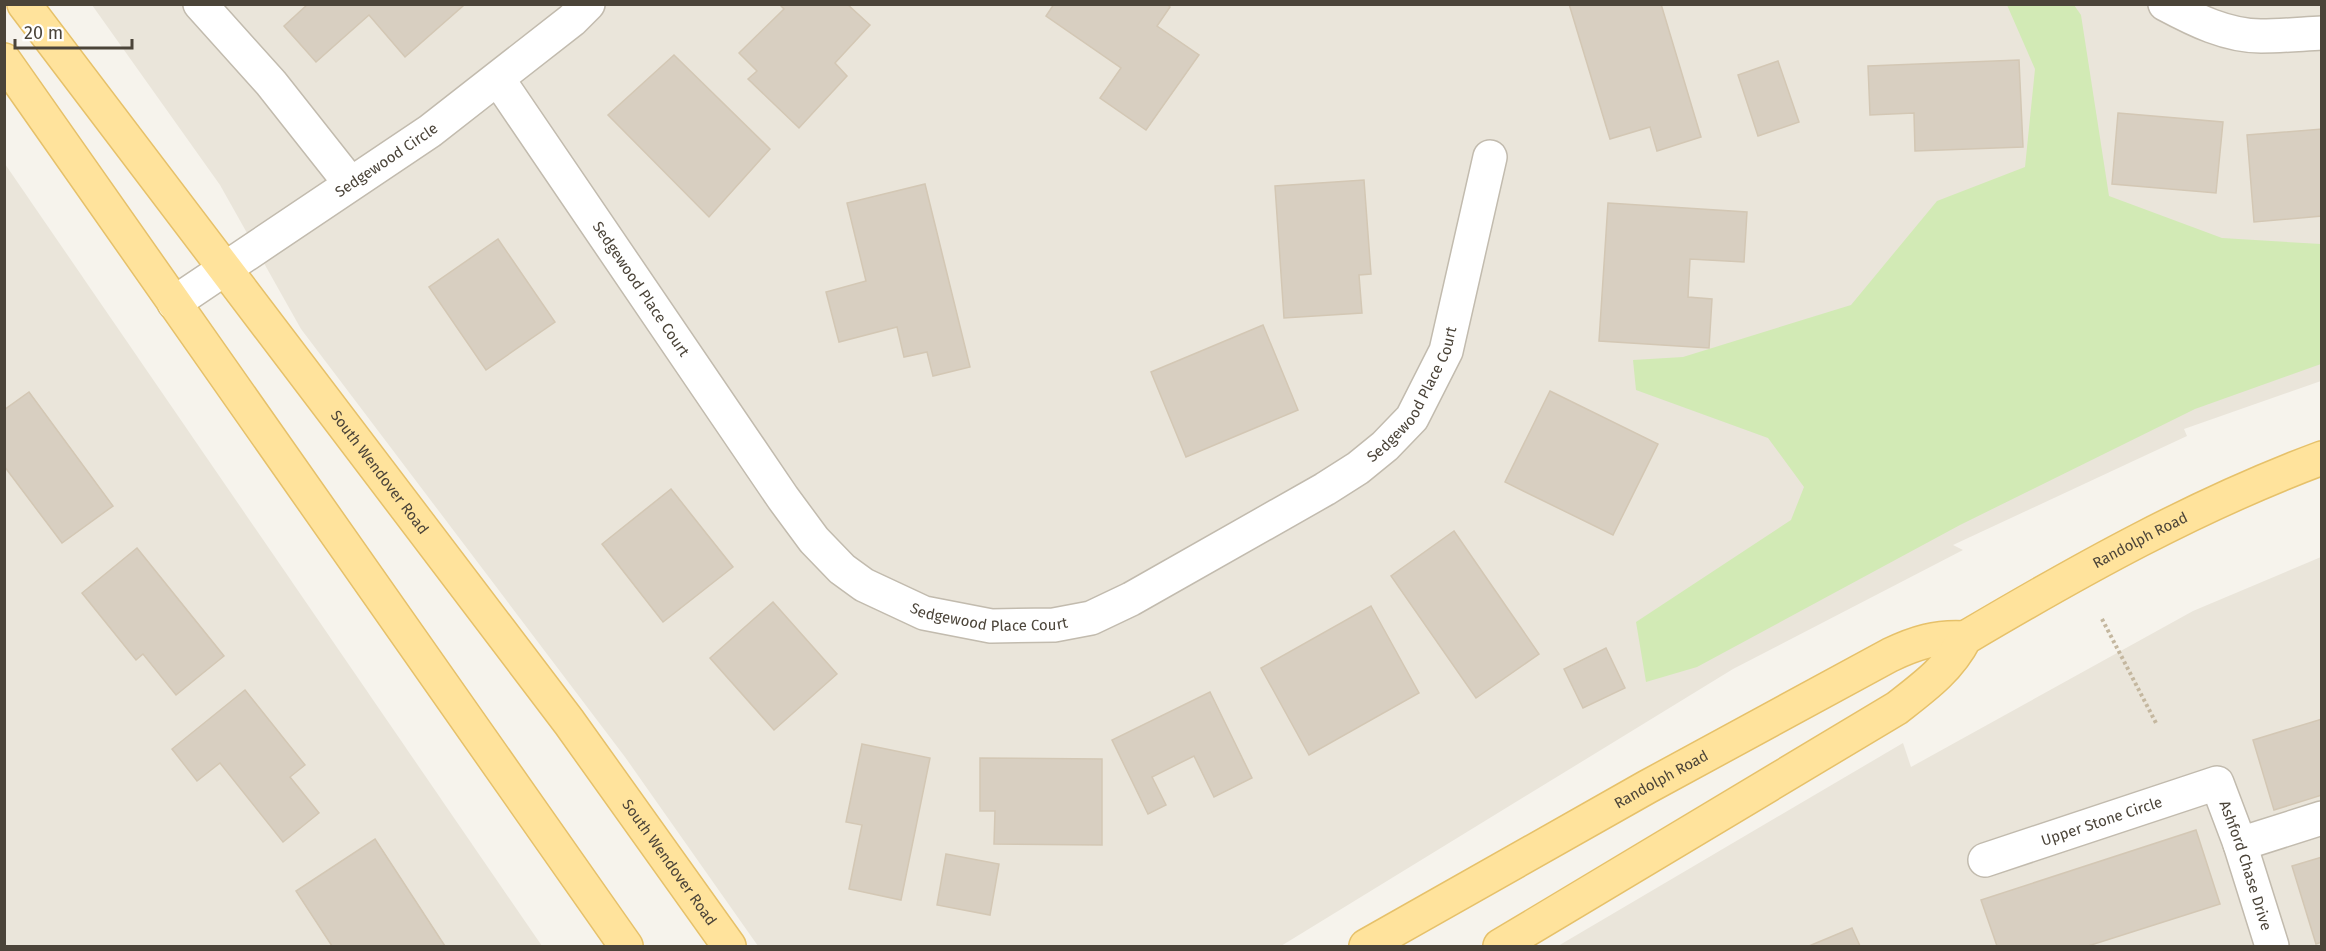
<svg xmlns="http://www.w3.org/2000/svg" width="2326" height="951" font-family="'Fira Sans',sans-serif">
<rect width="100%" height="100%" fill="#f6f3ec"/>
<g fill="#eae5da">
<path d="M92 5H2321V381L2184 429 2187 436 1953 545 1963 550 1733 669 1281 946H758L625 757 301 329 220 185Z"/>
<path d="M5 164 542 946H5Z"/>
<path d="M2321 557V946H1558L1903 743 1911 767 2193 611Z"/>
</g>
<path fill="#d2eab5" d="M2007 5H2074L2081 15 2109 196 2222 238 2321 244V364L2195 409 1960 525 1697 667 1646 682 1636 622 1791 520 1804 487 1768 438 1636 390 1633 360 1683 357 1851 305 1937 201 2025 167 2035 69Z"/>
<g fill="#d8cfc1" stroke="#d3c7b4" stroke-width="1.5">
<path d="M308 4H461L463 6 405 57 369 15 316 62 284 26Z"/>
<path d="M779 4H847L870 25 835 63 847 76 799 128 748 79 757 71 739 53 784 9Z"/>
<path d="M1054 4H1167L1170 7 1157 26 1199 55 1146 130 1100 98 1121 68 1046 16Z"/>
<path d="M1569 4H1661L1701 137 1657 151 1650 127 1610 139Z"/>
<path d="M674 55 770 149 709 217 608 115Z"/>
<path d="M2019 60 2023 147 1915 151 1914 113 1870 115 1868 66Z"/>
<path d="M1778 61 1799 122 1758 136 1738 75Z"/>
<path d="M2118 113 2223 122 2216 193 2112 184Z"/>
<path d="M2322 129V216L2254 222 2247 135Z"/>
<path d="M1364 180 1371 274 1359 275 1362 313 1284 318 1275 186Z"/>
<path d="M925 184 970 367 933 376 927 352 904 357 897 327 839 342 826 292 866 281 847 203Z"/>
<path d="M1608 203 1747 212 1744 262 1690 259 1688 297 1712 299 1709 348 1599 341Z"/>
<path d="M498 239 555 322 486 370 429 287Z"/>
<path d="M1263 325 1298 410 1186 457 1151 372Z"/>
<path d="M1550 391 1658 444 1613 535 1505 482Z"/>
<path d="M29 392 113 506 62 543 4 466V410Z"/>
<path d="M671 489 733 567 663 622 602 544Z"/>
<path d="M1454 531 1539 654 1476 698 1391 576Z"/>
<path d="M137 548 224 656 176 695 143 654 136 660 82 593Z"/>
<path d="M773 602 837 674 774 730 710 658Z"/>
<path d="M1371 606 1419 693 1309 755 1261 668Z"/>
<path d="M1606 648 1625 688 1583 708 1564 669Z"/>
<path d="M245 690 305 765 290 777 319 813 283 842 220 763 197 781 172 749Z"/>
<path d="M1210 692 1252 778 1214 797 1194 756 1152 777 1166 805 1148 814 1112 740Z"/>
<path d="M2322 719V795L2274 810 2253 740Z"/>
<path d="M862 744 930 758 901 900 849 889 862 825 846 822Z"/>
<path d="M980 758 1102 759V845L994 844 995 811H980Z"/>
<path d="M2196 830 2220 904 2088 946H1997L1981 900Z"/>
<path d="M375 839 445 946H332L296 891Z"/>
<path d="M946 854 999 864 990 915 937 905Z"/>
<path d="M2322 857V942L2316 944 2292 866Z"/>
<path d="M1852 928 1860 946H1809Z"/>
</g>
<g fill="none" stroke-linecap="round" stroke-linejoin="round">
<defs>
<g id="minor">
<path d="M200 4 271 83 350 183"/>
<path d="M2165 4C2195 20 2227 36 2261 36 2281 36 2302 34 2322 33"/>
<path id="s1" d="M498 79 783 498 814 540 842 569 864 585 924 613 991 626 1054 625 1091 618 1131 599 1325 489 1358 468 1385 446 1412 418 1446 351 1490 157"/>
<path id="s2" d="M174 303 430 131 572 20 588 4"/>
<path d="M2240 844 2322 818"/>
<path id="s3" d="M1985 860 2217 783 2240 844 2272 946"/>
</g>
<g id="major">
<path id="s4" d="M24 4 569 722 729 946"/>
<path d="M4 60 626 946"/>
<path id="s5" d="M1366 946 1647 787 1890 655C1915 643 1937 636 1965 638"/>
<path id="s6" d="M1500 946 1897 708C1924 687 1949 669 1965 638 2080 570 2196 505 2322 458"/>
</g>
</defs>
<use href="#minor" stroke="#c2bbae" stroke-width="36"/>
<use href="#major" stroke="#e6c16a" stroke-width="36"/>
<path stroke="#c4b79f" stroke-width="4" stroke-dasharray="3 3" stroke-linecap="butt" d="M2102 619 2156 723"/>
<use href="#minor" stroke="#fff" stroke-width="33"/>
<use href="#major" stroke="#ffe39c" stroke-width="33"/>
</g>
<g text-anchor="middle" stroke-width="5" stroke-linejoin="round" paint-order="stroke">
<g font-size="15" fill="#4b4439" stroke="#fff">
<text dy="5" stroke="none"><textPath href="#s2" startOffset="256">Sedgewood Circle</textPath></text>
<text dy="5" stroke="none"><textPath href="#s1" startOffset="254">Sedgewood Place Court</textPath></text>
<text dy="5" stroke="none"><textPath href="#s1" startOffset="1262">Sedgewood Place Court</textPath></text>
<text dy="5" stroke="none"><textPath href="#s4" startOffset="588">South Wendover Road</textPath></text>
<text dy="5" stroke="none"><textPath href="#s6" startOffset="762">Randolph Road</textPath></text>
<text dy="5" stroke="none"><textPath href="#s1" startOffset="758">Sedgewood Place Court</textPath></text>
<text dy="5" stroke="none"><textPath href="#s5" startOffset="339">Randolph Road</textPath></text>
<text dy="5" stroke="none"><textPath href="#s3" startOffset="123">Upper Stone Circle</textPath></text>
<text dy="5" stroke="none"><textPath href="#s4" startOffset="1074">South Wendover Road</textPath></text>
<text dy="5" stroke="none"><textPath href="#s3" startOffset="332">Ashford Chase Drive</textPath></text>
</g>
</g>
<rect width="2326" height="951" fill="none" stroke="#4b4439" stroke-width="12"/>
<path d="M15 39v9h117v-9" fill="none" stroke="#4b4439" stroke-width="3"/>
<text x="24" y="39" font-size="18" fill="#4b4439" stroke="#ffffff" stroke-width="4.5" paint-order="stroke">20 m</text>
</svg>
